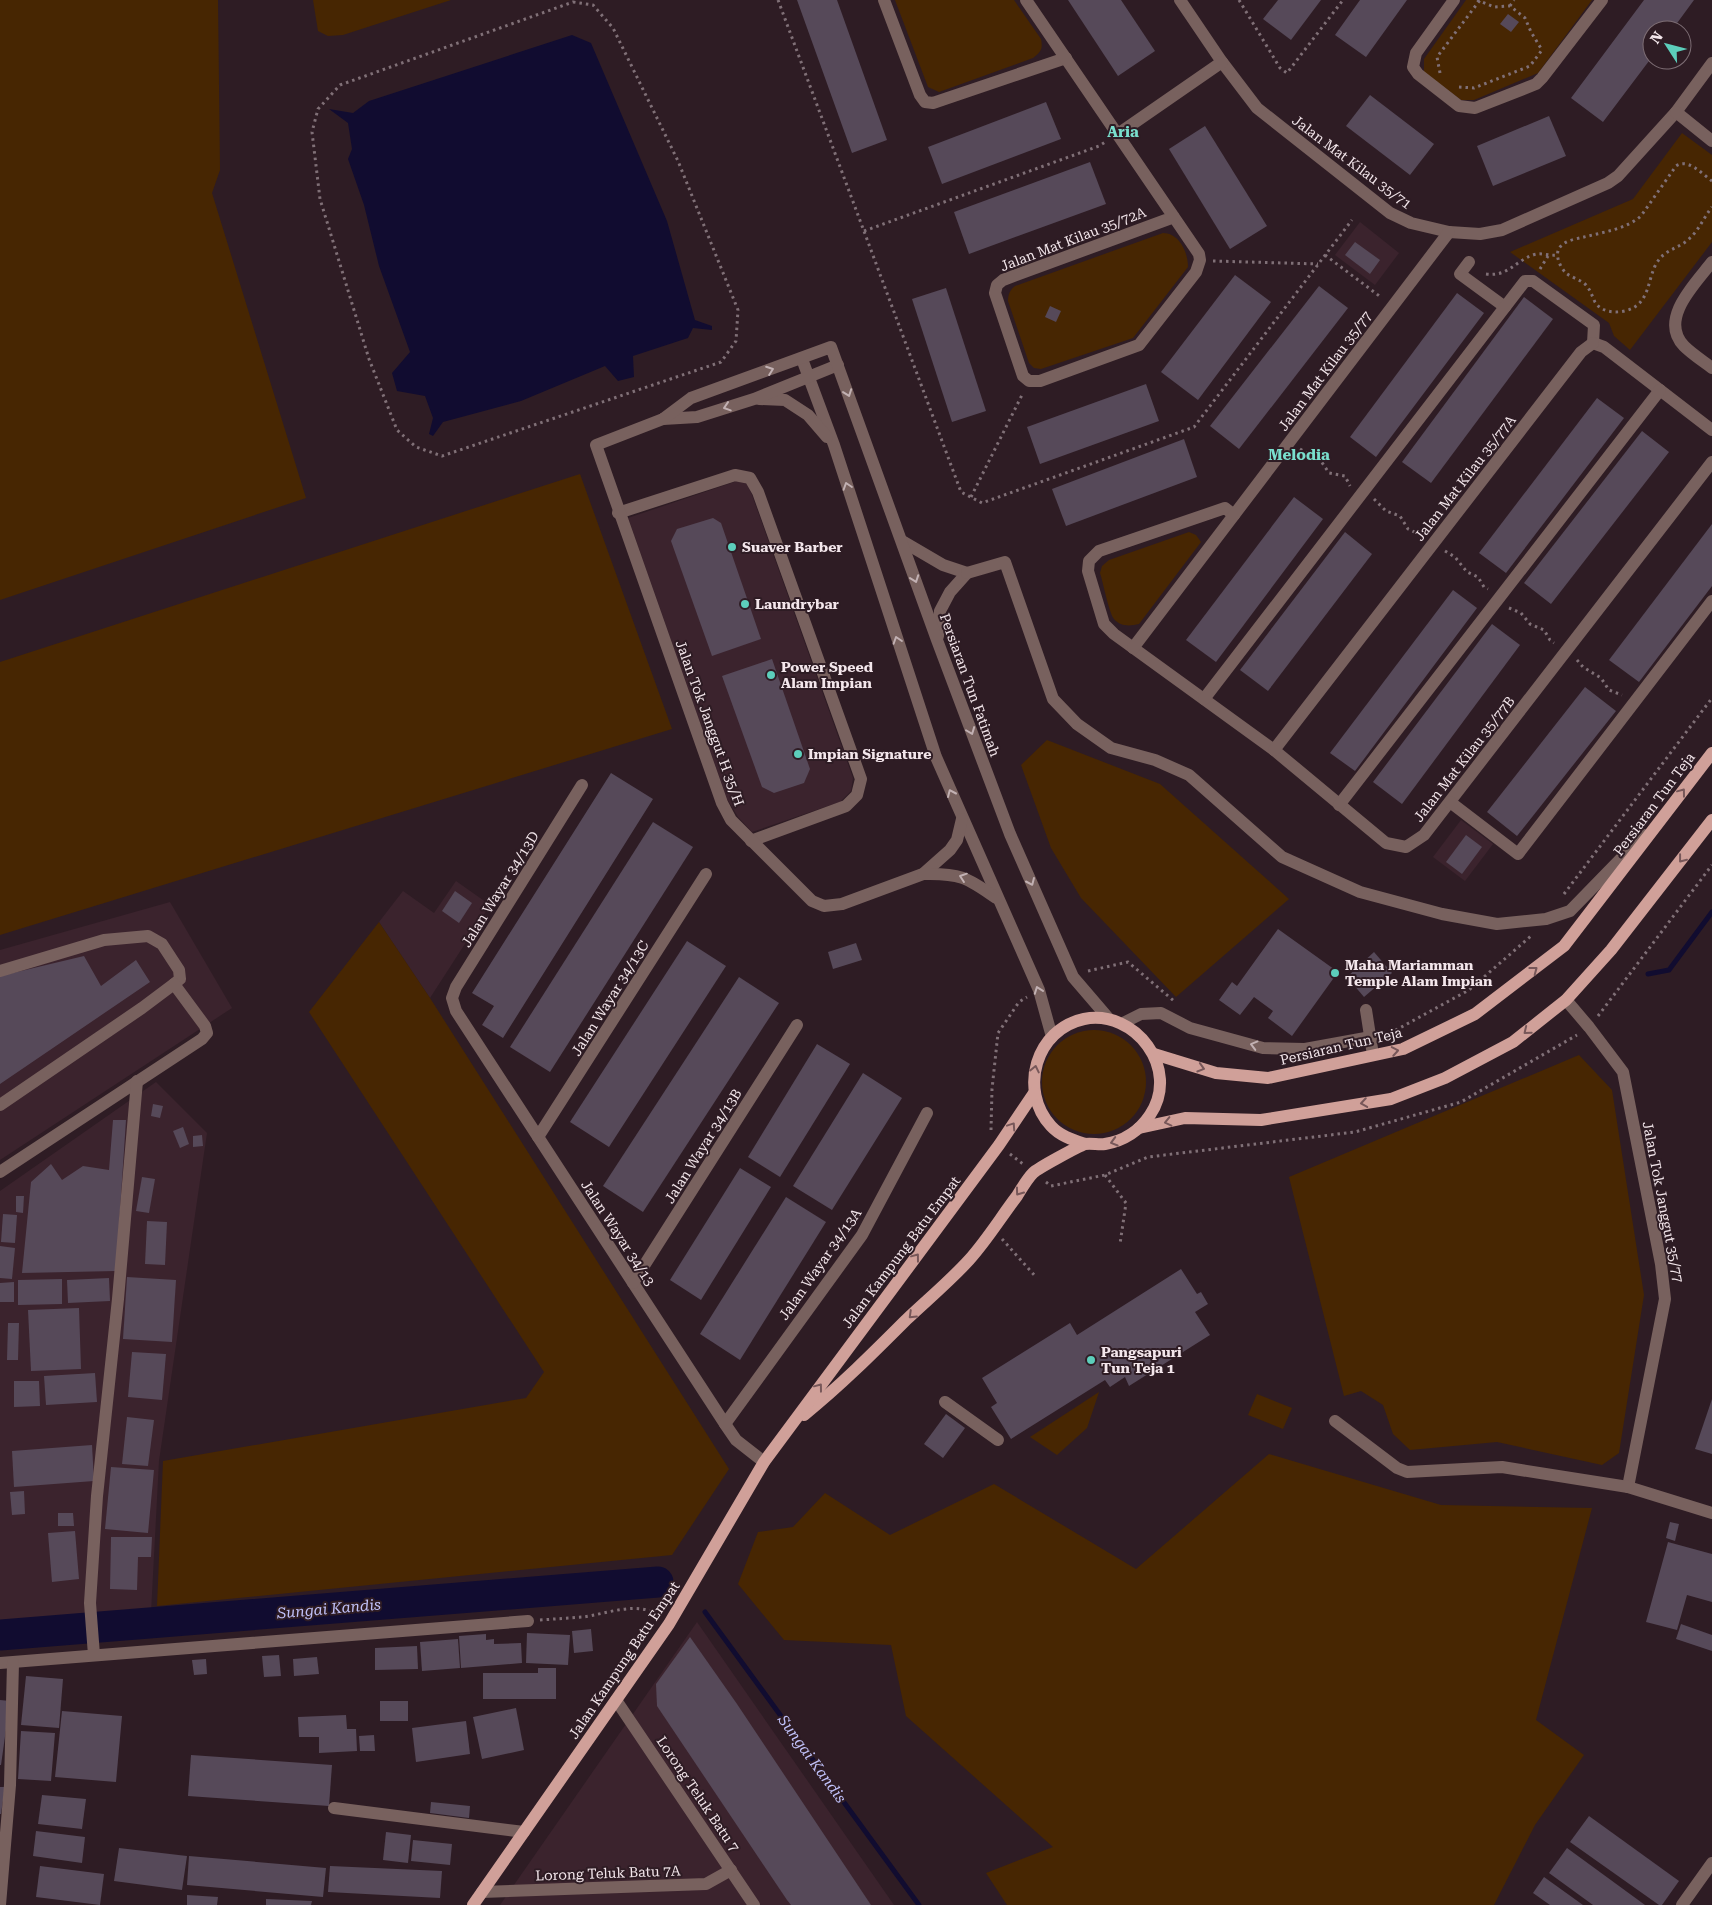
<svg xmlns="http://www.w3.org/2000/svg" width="1712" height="1905" font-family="'Roboto Serif',serif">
<rect width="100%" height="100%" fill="#2e1c24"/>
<g fill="#3b232d">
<path d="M1360 222 1399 253 1375 285 1335 255Z"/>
<path d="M737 481 747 484 752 495 853 778 851 791 840 802 752 832 738 817 727 799 628 518Z"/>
<path d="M1461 820 1493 844 1465 881 1433 857Z"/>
<path d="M456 881 490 905 430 998 379 922 403 891 434 913Z"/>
<path d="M170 902 232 1008 0 1160V950Z"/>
<path d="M156 1082 207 1133 159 1461 151 1613 0 1626V1191Z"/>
<path d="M697 1622 894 1905H500Z"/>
</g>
<g fill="#472602">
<path d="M0 0H218L220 170 212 193 306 498 0 600Z"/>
<path d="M313 0H451L343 35 328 36 318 31Z"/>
<path d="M895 0H1014L1041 39C1043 49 1041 52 1033 58L939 92 928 87Z"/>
<path d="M1466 0H1592L1538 73 1474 100H1461L1424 72V59Z"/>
<path d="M1682 133 1712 155V242L1630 350 1614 336 1609 323 1510 252 1633 199Z"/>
<path d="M1163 233C1179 233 1188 252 1188 267L1133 338 1041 369 1034 368 1029 363 1008 301C1008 294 1010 290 1015 286Z"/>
<path d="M580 474 672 729 0 935V662Z"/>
<path d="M1189 532 1196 535 1201 542 1139 624C1130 626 1121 627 1114 619 1109 613 1103 582 1100 573L1102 566 1109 560Z"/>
<path d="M1047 740 1160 784 1289 899 1176 997 1081 898 1051 848 1021 765Z"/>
<path d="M379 922 430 998 729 1469 672 1555 157 1606 163 1461 526 1398 544 1372 309 1012Z"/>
<circle cx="1094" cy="1082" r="52"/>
<path d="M1579 1055 1612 1090 1644 1295 1619 1453 1602 1465 1497 1442 1410 1450 1393 1434 1383 1405 1361 1391 1344 1396 1289 1177Z"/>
<path d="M1099 1392 1087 1428 1057 1455 1030 1437Z"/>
<path d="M1257 1394 1292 1408 1283 1429 1248 1415Z"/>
<path d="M1269 1454 1441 1505 1592 1508 1536 1720 1584 1755 1535 1825 1494 1905H1007L986 1873 1053 1847 906 1716 891 1645 784 1640 738 1584 758 1532 793 1527 825 1493 890 1535 994 1484 1136 1569Z"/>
</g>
<path fill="#110c30" d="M572 35 591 43 667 221 695 320 712 326V330L693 328 688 338 633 356 634 377 618 381 605 366 521 401 443 422 433 436 429 434 433 418 425 396 397 391 392 373 410 352 379 266 364 205 348 159 352 149 348 123 329 109 353 113 369 101Z"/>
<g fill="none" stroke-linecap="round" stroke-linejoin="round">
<g stroke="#110c30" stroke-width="5">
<path d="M1648 974 1669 970 1712 912"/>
<path d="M705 1612 919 1905"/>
</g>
<path stroke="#110c30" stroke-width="31" d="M0 1635 658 1582"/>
</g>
<g fill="#564959">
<path d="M797 0H837L887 140 852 153Z"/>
<path d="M1068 0H1121L1155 51 1118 76Z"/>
<path d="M1278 0H1321L1291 40 1263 19Z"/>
<path d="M1360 0H1407L1366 57 1335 35Z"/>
<path d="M1644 0H1694L1672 30H1652V57L1603 122 1571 98Z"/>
<path d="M1508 14 1519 22 1511 32 1500 24Z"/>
<path d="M1370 95 1434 144 1410 175 1346 126Z"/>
<path d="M1046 102 1061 139 942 184 928 147Z"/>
<path d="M1549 116 1566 156 1493 186 1477 146Z"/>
<path d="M1205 126 1267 226 1230 249 1169 149Z"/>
<path d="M1090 162 1106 204 969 254 954 212Z"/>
<path d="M1355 242 1380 260 1370 274 1345 255Z"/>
<path d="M1235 275 1271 302 1198 400 1161 372Z"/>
<path d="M1319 286 1348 308 1239 449 1210 426Z"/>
<path d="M946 288 986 411 952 422 912 299Z"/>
<path d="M1457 293 1484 313 1376 457 1350 437Z"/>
<path d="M1524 297 1553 319 1431 483 1402 462Z"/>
<path d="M1050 306 1061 311 1056 322 1045 317Z"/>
<path d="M1146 384 1159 421 1040 464 1027 427Z"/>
<path d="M1597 398 1624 418 1506 573 1479 553Z"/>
<path d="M1642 431 1669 452 1551 604 1524 583Z"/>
<path d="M1184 439 1197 477 1066 526 1052 489Z"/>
<path d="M1294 497 1323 519 1216 662 1186 640Z"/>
<path d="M713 518 721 523 761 639 712 656 671 541 677 529Z"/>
<path d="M1712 524V586L1639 682 1609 660Z"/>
<path d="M1345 532 1372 554 1268 691 1240 670Z"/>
<path d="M1453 590 1477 608 1355 771 1330 753Z"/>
<path d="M1492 624 1520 645 1402 804 1373 782Z"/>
<path d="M772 659 810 769 804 783 774 793 762 787 722 676Z"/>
<path d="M1585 687 1616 711 1517 836 1487 812Z"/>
<path d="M611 773 653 799 503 1038 482 1025 494 1006 472 993Z"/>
<path d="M653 822 693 847 550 1072 510 1047Z"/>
<path d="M1466 835 1482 847 1462 874 1446 862Z"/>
<path d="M455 891 472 903 459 923 442 911Z"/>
<path d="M1278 929 1338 972 1292 1036 1268 1018 1273 1011 1254 997 1240 1015 1219 1000 1232 982 1237 986Z"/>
<path d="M687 941 726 966 609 1147 570 1122Z"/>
<path d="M856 943 862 960 833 969 828 952Z"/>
<path d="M1374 952 1392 973 1364 997 1347 977Z"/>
<path d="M84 956 101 986 136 960 150 982 0 1084V976Z"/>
<path d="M739 977 779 1003 643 1212 603 1186Z"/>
<path d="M817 1044 850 1064 780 1177 748 1157Z"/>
<path d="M863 1073 902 1098 832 1210 793 1186Z"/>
<path d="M153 1104 163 1106 160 1118 151 1116Z"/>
<path d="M113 1120H126L116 1271 22 1273 31 1182 51 1164 62 1180 83 1166 109 1170Z"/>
<path d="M183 1127 189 1144 180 1148 173 1131Z"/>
<path d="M202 1135 203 1146 193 1147V1136Z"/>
<path d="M740 1168 771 1187 701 1300 670 1280Z"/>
<path d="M142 1177 155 1179 149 1213 136 1211Z"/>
<path d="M16 1196H24L23 1213 16 1212Z"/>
<path d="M786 1197 826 1222 740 1360 700 1334Z"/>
<path d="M3 1214 17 1215 15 1243 1 1242Z"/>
<path d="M147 1221 167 1222 165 1265 145 1264Z"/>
<path d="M0 1246 15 1248 12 1279 0 1278Z"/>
<path d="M1181 1269 1197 1294 1201 1292 1208 1304 1195 1312 1210 1335 1129 1386 1125 1377 1110 1387 1105 1380 1011 1439 991 1407 997 1403 982 1378 1070 1323 1077 1335Z"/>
<path d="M127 1277 176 1280 172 1342 123 1339Z"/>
<path d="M109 1278 110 1301 68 1303 67 1280Z"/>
<path d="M62 1279V1304L18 1305V1280Z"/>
<path d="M14 1282V1302H0V1283Z"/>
<path d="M79 1308 81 1369 31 1371 28 1310Z"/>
<path d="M8 1323H19L18 1360H7Z"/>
<path d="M132 1352 166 1354 162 1400 128 1397Z"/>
<path d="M95 1373 97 1402 46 1405 44 1376Z"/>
<path d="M14 1381H39L40 1406 14 1407Z"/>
<path d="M1712 1399V1454L1695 1449Z"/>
<path d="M946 1414 965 1428 943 1458 924 1444Z"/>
<path d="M127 1417 154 1420 148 1466 122 1464Z"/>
<path d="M92 1445 94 1481 14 1487 12 1451Z"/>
<path d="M111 1467 154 1470 148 1533 105 1529Z"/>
<path d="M24 1491 25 1514 12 1515 10 1492Z"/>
<path d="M58 1513H73L74 1526H58Z"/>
<path d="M1670 1522 1679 1524 1675 1541 1666 1538Z"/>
<path d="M75 1531 79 1579 52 1582 48 1533Z"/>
<path d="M111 1537H152L151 1557H138L137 1590 110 1589Z"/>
<path d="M1668 1542 1712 1554V1602L1687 1595 1677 1630 1646 1622Z"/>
<path d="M1681 1624 1712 1635V1651L1676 1639Z"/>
<path d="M591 1629 593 1651 574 1653 572 1631Z"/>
<path d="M527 1633 570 1635 568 1665 526 1663Z"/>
<path d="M486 1634V1640L494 1639V1644L521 1643 522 1663 461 1668 459 1636Z"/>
<path d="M690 1637 737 1704 871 1905H791L787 1900 657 1706 656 1684Z"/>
<path d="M458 1639 460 1668 422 1671 420 1642Z"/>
<path d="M417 1646 418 1669 375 1670V1648Z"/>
<path d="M279 1655 281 1676 264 1677 262 1656Z"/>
<path d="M317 1657 319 1674 294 1676 293 1659Z"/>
<path d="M206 1659 207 1674 194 1675 192 1660Z"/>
<path d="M538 1668H556V1699H483V1673H538Z"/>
<path d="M26 1676 63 1679 59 1728 21 1725Z"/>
<path d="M0 1700 10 1701 1 1765H0Z"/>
<rect x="380" y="1701" width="28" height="20"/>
<path d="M516 1708 524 1750 482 1759 473 1717Z"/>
<path d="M62 1711 122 1716 116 1782 55 1777Z"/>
<path d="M346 1715 347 1729H356L357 1751 319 1753V1737H299L298 1717Z"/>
<path d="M466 1721 470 1754 416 1762 412 1728Z"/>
<path d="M21 1731 55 1733 51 1781 18 1779Z"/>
<path d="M374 1735 375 1751H360L359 1736Z"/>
<path d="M191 1755 332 1765 329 1806 188 1796Z"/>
<path d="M0 1787H5L1 1814H0Z"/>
<path d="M42 1795 86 1799 82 1829 38 1824Z"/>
<path d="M431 1802 470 1806 469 1818 430 1813Z"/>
<path d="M1589 1816 1679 1881 1662 1905H1659L1570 1842Z"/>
<path d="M36 1831 85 1837 82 1863 33 1856Z"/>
<path d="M386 1832 411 1835 408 1863 383 1860Z"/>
<path d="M413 1840 452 1844 450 1865 411 1861Z"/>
<path d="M119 1848 187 1856 182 1890 114 1881Z"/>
<path d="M1567 1848 1645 1905H1593L1549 1873Z"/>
<path d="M189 1856 326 1868 323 1897 187 1885Z"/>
<path d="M40 1866 104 1874 100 1905 36 1897Z"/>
<path d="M330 1866 442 1871 440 1898 328 1892Z"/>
<path d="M1544 1877 1583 1905H1550L1533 1893Z"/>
<path d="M187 1895 218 1897 217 1905H187Z"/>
<path d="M266 1899 312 1901 311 1905H266Z"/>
</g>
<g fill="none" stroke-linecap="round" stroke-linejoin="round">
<g stroke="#807077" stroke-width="3" stroke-dasharray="2.5 4" stroke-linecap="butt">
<path d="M778 0 961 492 982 503 1194 427 1352 220"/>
<path d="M1239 0 1280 68 1287 73 1343 0"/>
<path d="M1477 0 1494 7 1510 6 1525 18 1531 32 1542 50"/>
<path d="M573 2 593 5 613 28 678 161 738 310 736 341 721 362 442 456 416 447 397 430 369 359 320 199 312 132 318 109 340 85Z"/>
<path d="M1510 6 1514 0"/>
<path d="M1440 73 1437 57 1480 0"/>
<path d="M1459 87 1474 88 1530 66 1542 50"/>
<path d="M1712 181C1701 173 1688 158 1676 166L1641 216C1626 229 1604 232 1584 237 1576 239 1566 240 1560 247 1554 254 1560 268 1567 274 1573 278 1581 280 1586 285 1591 291 1592 296 1595 302 1602 314 1621 314 1633 308 1649 299 1648 281 1655 266 1664 248 1678 250 1690 238 1699 230 1704 217 1712 207"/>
<path d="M864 231 1099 146 1107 141"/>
<path d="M1325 255 1382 298"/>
<path d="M1213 261 1318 264"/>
<path d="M1540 269 1548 256"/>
<path d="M1486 274C1508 277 1515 261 1533 255 1541 252 1548 256 1557 255"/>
<path d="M1300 449 1321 461 1329 473 1345 476 1350 486"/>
<path d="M971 497 1023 393"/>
<path d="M1374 499 1386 511 1400 516 1408 529 1423 536"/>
<path d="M1445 551 1455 557 1467 572 1478 577 1484 587 1488 589"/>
<path d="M1509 608 1521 613 1530 624 1544 630 1550 640 1554 643"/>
<path d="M1577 660 1583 667 1601 678 1609 690 1622 695"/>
<path d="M1564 894 1712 698"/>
<path d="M1088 971 1128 962 1174 1001"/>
<path d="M1598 1016 1712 865"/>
<path d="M1383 1034 1396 1030 1469 990 1531 936"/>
<path d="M991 1130 992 1089 998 1033 1019 1002 1027 997"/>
<path d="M1010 1154 1023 1164"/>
<path d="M1105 1175 1126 1203 1120 1244"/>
<path d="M1046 1182 1051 1186 1105 1175 1148 1157 1355 1132 1461 1102 1577 1035"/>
<path d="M1002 1239 1036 1277"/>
<path d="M540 1620C555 1619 569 1618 583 1617 606 1614 639 1600 659 1616"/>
</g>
<g stroke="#78615e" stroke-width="12">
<path d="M884 0 920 95 925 102 933 103 1066 58"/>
<path d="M1026 0 1199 254 1200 260 1196 272 1139 345 1040 381H1029L1023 376 995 293 997 285 1003 280 1174 217"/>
<path d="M1180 0 1222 62 1257 108 1390 213 1411 223 1449 232 1480 234 1502 230 1608 183 1618 176 1676 112 1712 63"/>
<path d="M1454 0 1416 53 1413 67 1418 74 1459 106 1475 108 1536 84 1542 78 1602 0"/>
<path d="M1676 112 1712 141"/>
<path d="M1118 134 1222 62"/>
<path d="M1469 262 1460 274 1505 307"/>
<path d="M1712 262C1696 283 1658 319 1684 346 1692 354 1703 361 1712 368"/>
<path d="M1593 343 1604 347 1712 430"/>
<path d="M802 359 834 445 936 757 1039 990 1052 1037"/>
<path d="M759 399 785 400 808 415 827 437"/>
<path d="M663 419 697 417 754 399 838 365"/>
<path d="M618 513 735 475 750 478 758 492 861 779 857 795 846 806 751 841"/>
<path d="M1234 515 1225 508 1099 551 1089 561 1088 571 1104 624 1114 634 1274 750 1386 843 1406 847 1424 835 1712 462"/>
<path d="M902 541 943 565 967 573 950 592 940 611 938 636"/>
<path d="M967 573 1005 562 1053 699 1077 724 1111 748 1155 760 1189 775 1282 857 1360 892 1442 914 1497 924 1546 919 1570 911 1644 835"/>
<path d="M1133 648 1449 232"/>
<path d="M1204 699 1525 281H1533L1594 325 1593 343"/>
<path d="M1274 750 1581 352 1593 343"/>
<path d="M582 785 456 987 452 998 456 1011 725 1424 736 1440 764 1462"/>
<path d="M1450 802 1518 854 1712 601"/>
<path d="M1339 805 1660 390"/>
<path d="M962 819 957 840 950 850 923 874 842 904 824 906 812 901 731 820 722 803 596 445 663 419 691 398 831 347 937 640 1010 834 1073 977 1109 1019"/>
<path d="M923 874C959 873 967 877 996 898"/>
<path d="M0 971 104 940 148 936 162 944 179 970 180 979 174 984"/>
<path d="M1566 1000 1589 1027 1623 1072 1661 1264 1665 1299 1628 1487"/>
<path d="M1366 1010 1373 1055"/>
<path d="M1123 1023 1141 1014 1161 1013 1190 1028 1263 1048 1305 1049 1371 1037"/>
<path d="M0 1105 142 1008 174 984 205 1026 207 1033 202 1039 0 1172"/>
<path d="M538 1137 706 874"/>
<path d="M633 1283 797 1025"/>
<path d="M945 1402 998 1440"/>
<path d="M1335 1421 1397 1468 1407 1472 1502 1467 1628 1487 1712 1513"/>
<path d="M725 1424 862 1235 927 1113"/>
<path d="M94 1655 90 1603 97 1496 118 1299 137 1081"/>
<path d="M0 1663 528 1621"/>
<path d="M616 1700 754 1905"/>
<path d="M334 1808 524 1832"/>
<path d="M482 1892 706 1884 731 1870"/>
<path d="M0 1905 10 1785 13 1663"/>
<path d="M1682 1905 1712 1863"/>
</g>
<g stroke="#d0a099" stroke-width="12">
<path d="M1154 1054 1216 1073 1268 1078 1403 1049 1475 1014 1564 946 1712 753"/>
<path d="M1139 1128 1185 1118 1261 1120 1391 1099 1445 1078 1513 1042 1566 1000 1611 950 1712 820"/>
<path d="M804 1415C840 1386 873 1353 906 1320 927 1300 950 1281 969 1260 987 1240 1001 1217 1017 1196 1022 1188 1027 1179 1033 1173 1038 1168 1079 1146 1085 1144 1092 1143 1099 1145 1105 1144 1124 1141 1140 1130 1150 1115 1181 1069 1135 1009 1084 1019 1036 1029 1018 1090 1051 1126 1060 1136 1073 1140 1085 1144"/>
<path d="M473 1905 669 1624 764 1462 999 1145 1034 1093"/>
</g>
</g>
<defs><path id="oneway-chevron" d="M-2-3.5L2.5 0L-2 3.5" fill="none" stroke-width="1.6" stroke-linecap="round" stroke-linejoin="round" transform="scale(1.25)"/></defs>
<g stroke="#c2b1b3">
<use href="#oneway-chevron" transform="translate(770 370) rotate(-20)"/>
<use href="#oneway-chevron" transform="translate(848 393) rotate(70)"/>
<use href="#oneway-chevron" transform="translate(727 407) rotate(162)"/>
<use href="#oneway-chevron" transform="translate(847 486) rotate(-108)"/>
<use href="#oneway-chevron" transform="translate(915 579) rotate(70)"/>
<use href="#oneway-chevron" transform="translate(897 640) rotate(-108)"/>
<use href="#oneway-chevron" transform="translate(971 731) rotate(69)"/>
<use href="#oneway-chevron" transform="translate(951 793) rotate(-114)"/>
<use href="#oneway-chevron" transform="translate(963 877) rotate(-161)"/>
<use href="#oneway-chevron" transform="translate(1031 882) rotate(66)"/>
<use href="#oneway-chevron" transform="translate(1038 990) rotate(-110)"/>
<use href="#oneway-chevron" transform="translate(1254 1045) rotate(-165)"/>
</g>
<g stroke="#775759">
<use href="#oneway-chevron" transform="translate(1682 792) rotate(-53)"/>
<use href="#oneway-chevron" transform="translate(1682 859) rotate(128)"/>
<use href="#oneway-chevron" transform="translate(1534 970) rotate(-37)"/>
<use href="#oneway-chevron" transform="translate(1527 1031) rotate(141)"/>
<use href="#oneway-chevron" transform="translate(1395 1051) rotate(-10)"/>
<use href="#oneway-chevron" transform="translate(1201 1068) rotate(17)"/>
<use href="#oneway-chevron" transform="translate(1035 1069) rotate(-78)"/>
<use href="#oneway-chevron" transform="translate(1364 1103) rotate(171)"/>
<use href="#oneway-chevron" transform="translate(1168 1122) rotate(167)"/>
<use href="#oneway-chevron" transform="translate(1012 1126) rotate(-56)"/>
<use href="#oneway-chevron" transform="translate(1114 1142) rotate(164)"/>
<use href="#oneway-chevron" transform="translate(1019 1192) rotate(126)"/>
<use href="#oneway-chevron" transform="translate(916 1257) rotate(-53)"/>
<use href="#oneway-chevron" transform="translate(912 1315) rotate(136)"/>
<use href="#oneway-chevron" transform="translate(819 1387) rotate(-53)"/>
</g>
<g fill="#5ccebb" stroke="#2e1c24" stroke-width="2">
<circle cx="732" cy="547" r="5"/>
<circle cx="745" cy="604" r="5"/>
<circle cx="771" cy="675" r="5"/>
<circle cx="798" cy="754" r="5"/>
<circle cx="1335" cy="973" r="5"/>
<circle cx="1091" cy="1360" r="5"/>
</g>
<g text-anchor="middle" stroke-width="4" stroke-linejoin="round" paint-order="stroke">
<g font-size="14" fill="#f3e6eb" stroke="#2e1c24">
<text transform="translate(1352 162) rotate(37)" y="5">Jalan Mat Kilau 35/71</text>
<text transform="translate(1073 239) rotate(-21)" y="5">Jalan Mat Kilau 35/72A</text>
<text transform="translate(1325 371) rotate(-53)" y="5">Jalan Mat Kilau 35/77</text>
<text transform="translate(1465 478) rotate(-52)" y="5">Jalan Mat Kilau 35/77A</text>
<text transform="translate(970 685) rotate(70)" y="5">Persiaran Tun Fatimah</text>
<text transform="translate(710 723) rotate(70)" y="5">Jalan Tok Janggut H 35/H</text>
<text transform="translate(1464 759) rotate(-52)" y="5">Jalan Mat Kilau 35/77B</text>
<text transform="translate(1654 804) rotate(-53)" y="5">Persiaran Tun Teja</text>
<text transform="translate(500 889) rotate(-58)" y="5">Jalan Wayar 34/13D</text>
<text transform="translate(610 998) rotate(-58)" y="5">Jalan Wayar 34/13C</text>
<text transform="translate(1341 1046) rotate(-13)" y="5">Persiaran Tun Teja</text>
<text transform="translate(703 1146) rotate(-58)" y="5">Jalan Wayar 34/13B</text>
<text transform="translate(1663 1202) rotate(79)" y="5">Jalan Tok Janggut 35/77</text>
<text transform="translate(618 1233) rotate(57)" y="5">Jalan Wayar 34/13</text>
<text transform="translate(901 1252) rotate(-53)" y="5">Jalan Kampung Batu Empat</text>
<text transform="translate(820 1264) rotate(-55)" y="5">Jalan Wayar 34/13A</text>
<text transform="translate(624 1660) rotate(-56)" y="5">Jalan Kampung Batu Empat</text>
<text transform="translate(698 1794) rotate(56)" y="5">Lorong Teluk Batu 7</text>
<text transform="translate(608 1873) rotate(-2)" y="5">Lorong Teluk Batu 7A</text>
</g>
<g font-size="14" font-weight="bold" fill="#f3e6eb" stroke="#2e1c24" text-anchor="start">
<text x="742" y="552">Suaver Barber</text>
<text x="755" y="609">Laundrybar</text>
<text x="781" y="672">Power Speed<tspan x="781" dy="16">Alam Impian</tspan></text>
<text x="808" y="759">Impian Signature</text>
<text x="1345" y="970">Maha Mariamman<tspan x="1345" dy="16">Temple Alam Impian</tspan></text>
<text x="1101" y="1357">Pangsapuri<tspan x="1101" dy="16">Tun Teja 1</tspan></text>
</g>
<g font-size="15" font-weight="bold" fill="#79dfcd" stroke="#2e1c24">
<text x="1123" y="137">Aria</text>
<text x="1299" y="460">Melodia</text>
</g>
<g font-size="15" font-style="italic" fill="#c0c1f9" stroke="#2e1c24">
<text transform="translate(329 1609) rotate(-5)" y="5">Sungai Kandis</text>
<text transform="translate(812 1759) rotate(54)" y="5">Sungai Kandis</text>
</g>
</g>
<g transform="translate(1667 45) rotate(306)"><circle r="24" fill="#2e1c24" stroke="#7d6d74"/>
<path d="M0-4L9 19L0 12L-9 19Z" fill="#5ccebb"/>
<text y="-8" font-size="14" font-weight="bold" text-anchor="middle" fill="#f3e6eb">N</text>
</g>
</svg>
